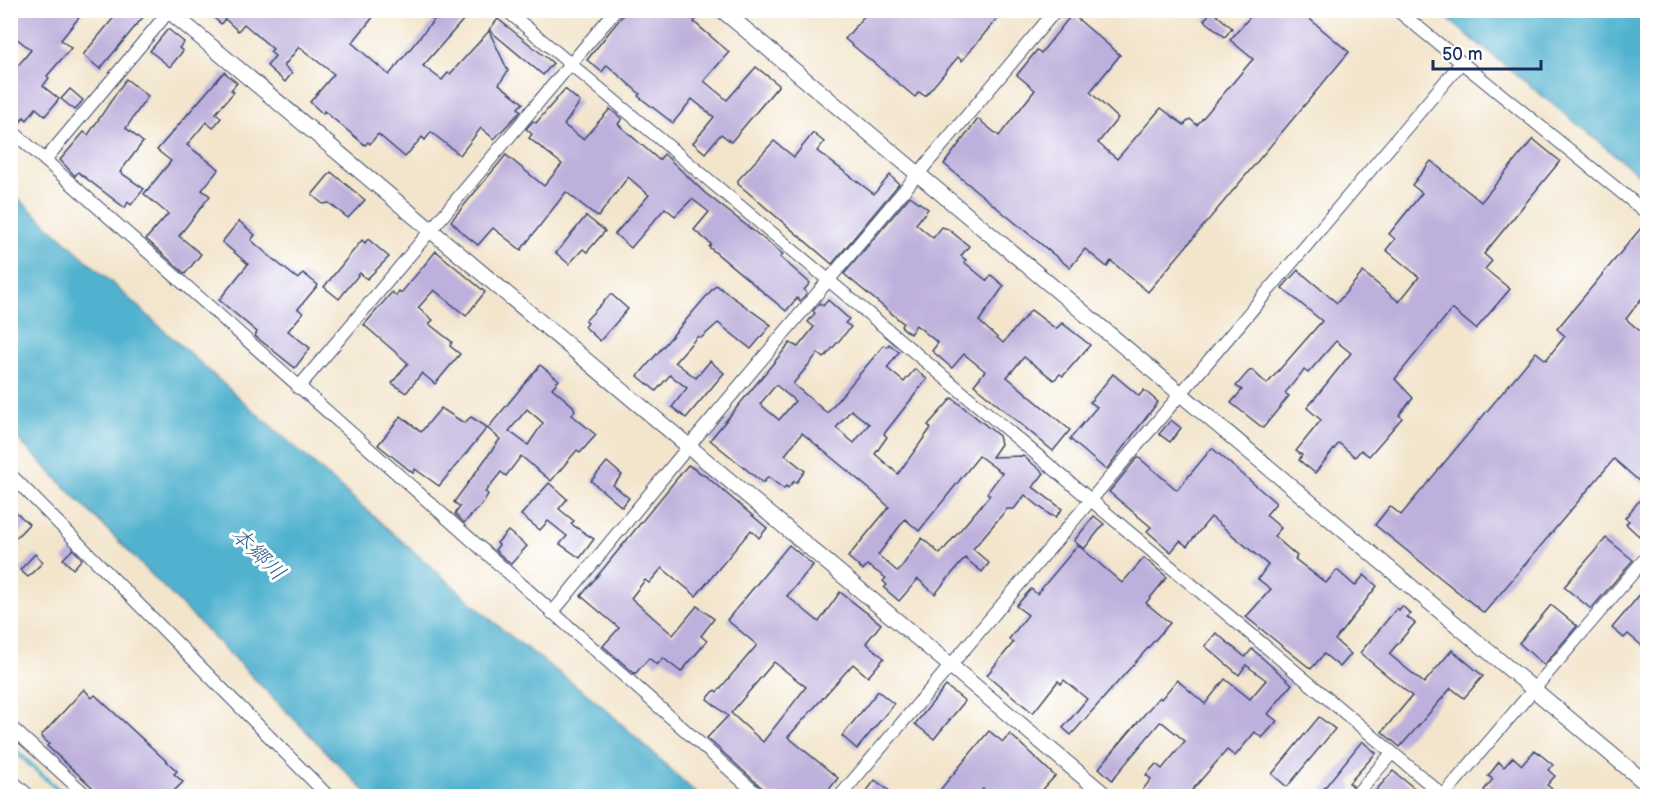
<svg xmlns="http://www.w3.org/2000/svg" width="1658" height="807" font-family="'Balsamiq Sans','Klee One',sans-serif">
<rect width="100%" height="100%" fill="#fff"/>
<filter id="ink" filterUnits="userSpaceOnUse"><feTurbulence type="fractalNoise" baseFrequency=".0167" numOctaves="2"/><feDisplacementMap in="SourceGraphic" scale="12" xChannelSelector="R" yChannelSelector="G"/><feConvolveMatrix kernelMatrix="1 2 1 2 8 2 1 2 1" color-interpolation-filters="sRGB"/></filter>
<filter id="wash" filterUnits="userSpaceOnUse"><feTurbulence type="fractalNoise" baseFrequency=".008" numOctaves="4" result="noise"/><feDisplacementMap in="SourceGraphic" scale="24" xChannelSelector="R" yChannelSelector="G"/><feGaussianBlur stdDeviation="1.35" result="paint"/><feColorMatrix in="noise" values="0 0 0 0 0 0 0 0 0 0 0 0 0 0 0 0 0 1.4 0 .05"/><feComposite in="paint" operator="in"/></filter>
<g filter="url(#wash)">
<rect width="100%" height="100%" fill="#f3e5cc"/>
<g fill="#51b2cf" stroke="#367096" stroke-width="1.5">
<path d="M1438 11H1647V181Z"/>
<path d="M10 191 239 398 504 631 600 704 699 796H370L11 432Z"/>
</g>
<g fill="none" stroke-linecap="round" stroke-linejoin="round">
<path stroke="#51b2cf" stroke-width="4.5" d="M10 746 65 796"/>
</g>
<g id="blocks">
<g fill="#beb0dc" fill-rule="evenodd">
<path d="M15 10H85L61 40 71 48 47 76 49 78 43 86 59 99 45 116 36 108 27 120 24 117 19 124 10 117V75L31 50 10 33V15Z"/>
<path d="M120 10H149L100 69 83 55Z"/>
<path d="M215 10H379L352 43 389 75 442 10H465L460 16 464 19 423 66 442 80 448 73 450 74 489 31 508 71 499 84 523 103 518 108 521 111 494 139 481 128 460 155 431 132 425 140 422 137 405 157 378 134 370 144 368 142 365 145 324 111 323 114 310 102 334 74 299 47 284 66 292 73 285 82 267 66 275 56 270 52 273 49 244 24 238 31 225 19 221 24 213 17 216 12Z"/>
<path d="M627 10H691L698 16 694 22 729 52 704 81 727 100 756 67 779 85 731 142 721 134 705 153 693 143 714 117 692 99 673 123 638 96 640 94 607 65 602 72 587 60Z"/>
<path d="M869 10H1004L962 61 958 57 925 96 919 92 915 97 845 39Z"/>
<path d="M1256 10H1299L1349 52 1148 292 1111 261 1107 267 1085 249 1070 268 944 164 978 119 999 136 1035 90 1017 75 1037 50 1041 53 1072 14 1120 55 1090 92 1118 118 1098 143 1117 159 1161 108 1184 125 1190 119 1197 125 1253 59 1230 40Z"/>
<path d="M1212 11 1232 28 1225 37 1204 20Z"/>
<path d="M498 19 553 63 543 75 489 30Z"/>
<path d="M168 29 184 42 179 48 183 51 170 67 150 51Z"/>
<path d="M224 72 237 83 231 90 234 92 216 113 221 118 213 128 206 122 187 145 219 169 202 190 210 196 179 236 201 254 185 274 146 239 168 214 144 194 171 161 157 150Z"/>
<path d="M126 79 148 96 126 128 143 142 120 172 144 189 131 205 128 202 125 208 78 172 75 176 60 160 84 132 88 135Z"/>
<path d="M70 89 83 100 75 110 61 99Z"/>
<path d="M565 89 580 102 564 125 583 139 610 109 622 119 618 124 620 126 659 160 664 154 705 193 783 254 780 257 810 283 804 290 807 293 800 301 797 298 786 311 709 247 711 244 694 230 709 212 692 199 675 216 665 208 631 248 615 234 649 195 628 177 598 217 566 192 521 250 493 228 478 245 464 234 451 221 506 155 544 186 562 164 529 138 532 134 526 129 533 121 536 123Z"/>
<path d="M813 133 824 142 817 151 874 194 890 175 899 184 832 264 738 184V180L774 141 794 157Z"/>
<path d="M1533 139 1560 161 1484 254 1492 261 1485 269 1510 289 1476 329 1452 309 1395 379 1413 398 1399 415 1402 418 1369 456 1361 450 1355 457 1339 443 1315 473 1299 460 1302 455 1296 451 1321 420 1307 408 1351 353 1336 341 1308 373 1304 370 1285 393 1289 396 1263 428 1231 403 1242 390 1236 386 1248 372 1252 370 1267 384 1322 321 1282 288 1298 270 1337 303 1363 272 1399 302 1419 277 1386 250 1395 239 1389 234 1422 193 1412 185 1431 161 1481 202Z"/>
<path d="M331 172 365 200 348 218 329 203 323 204 312 195Z"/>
<path d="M910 196 928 209 916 224 933 238 942 227 948 229 969 246 961 256 966 260 964 262 987 281 991 275 1004 286 979 321 1003 343 1031 310 1056 329 1062 323 1090 345 1063 376 1060 374 1054 380 1024 357 1007 377 1070 430 1053 451 974 385 985 371 964 354 952 368 932 351 938 343 916 325 910 334 901 326 903 323 844 274Z"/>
<path d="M586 216 605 231 587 252 583 249 569 264 556 253Z"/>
<path d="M239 221 255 235 251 240 274 260 298 279 303 273 318 285 298 309 303 313 288 331 310 348 295 368 255 336 257 332 219 300 248 264 222 242Z"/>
<path d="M1646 222 1647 291 1626 319 1647 337V488L1614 459 1484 613 1375 525 1390 506 1401 515 1536 352 1546 360 1565 336 1557 329Z"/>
<path d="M368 239 389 257 367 279 360 273 339 299 324 287 362 240 365 243Z"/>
<path d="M436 251 485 292 466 316 434 290 418 308 433 320 429 324 452 342 450 346 460 354 435 384 422 373 406 393 392 383 408 363 364 325 392 292 396 296 399 291 401 293Z"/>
<path d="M716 285 771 325 751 349 718 323 701 338 698 336 675 362 696 378 710 361 724 373 686 418 672 407 687 388 670 375 656 391 638 376Z"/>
<path d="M611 294 628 309 600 341 585 327 588 323 585 321Z"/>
<path d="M828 300 849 319 845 323 851 327 824 358 818 353 793 384 827 413 884 345 887 347 889 344 899 352 887 368 904 382 915 369 927 379 884 434 887 437 875 454 898 474 931 428 928 425 952 398 999 436 1001 444 992 457 1023 456 1044 473 1033 487 1062 509 1056 517 1050 515 1025 495 1014 509H1007L973 549 989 563 982 572 965 558 935 594 918 579 899 601 884 588 887 585 883 581 886 578 867 565 863 570 848 557 889 507 873 492 802 433 785 455 805 471 796 483 794 481 788 488 786 486 784 489 768 477 763 483 710 440 790 343 798 347 814 327 808 322 815 313 813 311 820 303 823 306ZM776 385 795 401 779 420 760 404ZM851 410 869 424 854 443 836 428ZM979 456 1002 473 987 493 990 495 940 554 922 538 898 572 878 555 905 519 919 531Z"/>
<path d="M540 365 559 380 552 388 573 406 575 411 572 415 596 435 580 453 577 450 551 481 521 456 506 476 501 472 485 492 488 494 484 502 464 523 455 514 460 507 454 502 500 439 487 428 439 486 415 469 413 473 378 445 401 416 421 432 441 408 464 423 471 417 488 428ZM527 409 543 423 528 445 509 431Z"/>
<path d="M1113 374 1139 396 1144 390 1158 402 1106 470 1070 439 1097 407 1090 402Z"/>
<path d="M1171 420 1181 428 1170 442 1159 434Z"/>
<path d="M1212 448 1276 503 1266 515 1281 528 1274 536 1297 556 1295 559 1326 583 1337 570 1355 586 1364 575 1377 586 1335 640 1351 654 1340 667 1324 654 1311 669 1246 617 1271 589 1258 579 1268 565 1211 517 1187 546 1180 541 1171 552 1147 531 1151 527 1109 492 1138 457 1177 490Z"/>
<path d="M607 462 622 475 613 485 629 498 622 507 591 481Z"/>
<path d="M688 465 707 477 767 528 759 538 751 530 696 596 662 568 649 583 645 580 631 598 673 635 697 606 714 619 701 636 707 641 681 672 663 658 657 665 649 658 635 674 603 646 619 628 581 596Z"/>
<path d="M549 483 567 499 559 509 574 521 571 524 594 539 580 558 560 544 567 536 548 521 540 530 521 515Z"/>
<path d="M1647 491V527L1639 536 1626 524 1629 521 1625 518Z"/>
<path d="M10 507 29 524 10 544Z"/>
<path d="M1094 516 1104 524 1084 549 1074 541Z"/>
<path d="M508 531 527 546 511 564 495 550 499 545 497 543Z"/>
<path d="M1606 538 1633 560 1591 609 1564 587Z"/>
<path d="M789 545 813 565 787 596 819 622 840 592 881 624 866 643 884 658 868 677 853 664 788 737 838 778 824 796H771L707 738 728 716 707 699 715 690 717 692 757 645 727 620ZM774 662 806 687 763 742 731 713Z"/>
<path d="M1078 545 1122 583 1144 558 1167 577 1146 603 1170 623 1071 735 1063 728 1087 699 1064 680 1061 684 1058 681 1033 713 987 675 1013 643 1009 639 1028 615 1016 606 1031 589 1037 594Z"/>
<path d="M73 549 82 559 73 569 63 559Z"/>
<path d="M35 554 43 562 28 577 20 570Z"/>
<path d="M1647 586V650L1628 634 1624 638 1612 628Z"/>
<path d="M1551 605 1577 626 1544 665 1519 643Z"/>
<path d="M1402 606 1411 614 1407 617 1415 623 1389 654 1424 683 1452 650 1483 676 1464 698 1451 688 1400 747 1382 732 1412 696 1360 653 1397 608 1399 610Z"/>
<path d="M1216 633 1245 657 1252 649 1292 684 1268 714 1277 721 1262 738 1255 732 1235 756 1227 750 1187 796H1138L1151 779 1146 775 1156 764 1162 769 1185 741 1163 723 1160 722 1112 780 1099 768 1159 697 1161 699 1177 680 1205 704 1225 679 1250 699 1266 680 1246 665 1239 675 1205 646Z"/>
<path d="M946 686 965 701 934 739 915 724Z"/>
<path d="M84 689 92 698 95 695 177 771 174 774 183 782 169 796H102L47 746 49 744 41 736Z"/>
<path d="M878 691 894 704 857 749 842 736Z"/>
<path d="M1319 717 1335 729 1287 787 1272 774Z"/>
<path d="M989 731 1003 742 1010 734 1055 776 1037 796H992L983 789 976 796H935Z"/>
<path d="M1362 741 1376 753 1349 783 1353 786 1347 796H1318Z"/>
<path d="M1535 750 1553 765 1548 770 1555 776 1547 785 1561 796H1491L1484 790 1493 779 1488 776 1499 762 1504 767 1513 757 1522 765Z"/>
<path d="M1393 771 1424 796H1371Z"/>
<path d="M875 780 896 796H873L866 792Z"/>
</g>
</g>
</g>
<g filter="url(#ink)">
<use href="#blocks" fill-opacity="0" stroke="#3b4a6e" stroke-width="1.5"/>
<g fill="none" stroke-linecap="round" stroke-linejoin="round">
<defs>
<g id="minor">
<path d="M506 10 1444 796"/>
<path d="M1397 10 1648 214"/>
<path d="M10 129 759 796"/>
<path d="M45 160 170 10"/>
<path d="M298 388 616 10"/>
<path d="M10 474 328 796"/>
<path d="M552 613 688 447 1056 10"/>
<path d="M10 726 87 796"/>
<path d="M840 796 1461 63"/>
<path d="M1355 796 1392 753"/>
<path d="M1443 796 1648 555"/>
</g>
<g id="tertiary">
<path d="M168 10 1106 796"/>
<path d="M722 10 1648 785"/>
<path d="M10 781 27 796"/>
</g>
</defs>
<use href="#minor" stroke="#3b4a6e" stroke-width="14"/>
<use href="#tertiary" stroke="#3b4a6e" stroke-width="17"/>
<use href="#minor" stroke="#fff" stroke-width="12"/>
<use href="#tertiary" stroke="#fff" stroke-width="15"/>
</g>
</g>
<g text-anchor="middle" stroke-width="6" stroke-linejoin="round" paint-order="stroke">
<g font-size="22" font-style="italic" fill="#2e5d86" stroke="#fff">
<text transform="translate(259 553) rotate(44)" y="8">本郷川</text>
</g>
</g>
<rect width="1658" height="807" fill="none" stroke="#fff" stroke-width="36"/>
<path d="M1433 60v9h108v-9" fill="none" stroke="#1b2f5e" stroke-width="3"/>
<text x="1442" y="60" font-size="18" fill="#1b2f5e" stroke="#ffffff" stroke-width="4.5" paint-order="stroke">50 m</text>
</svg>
